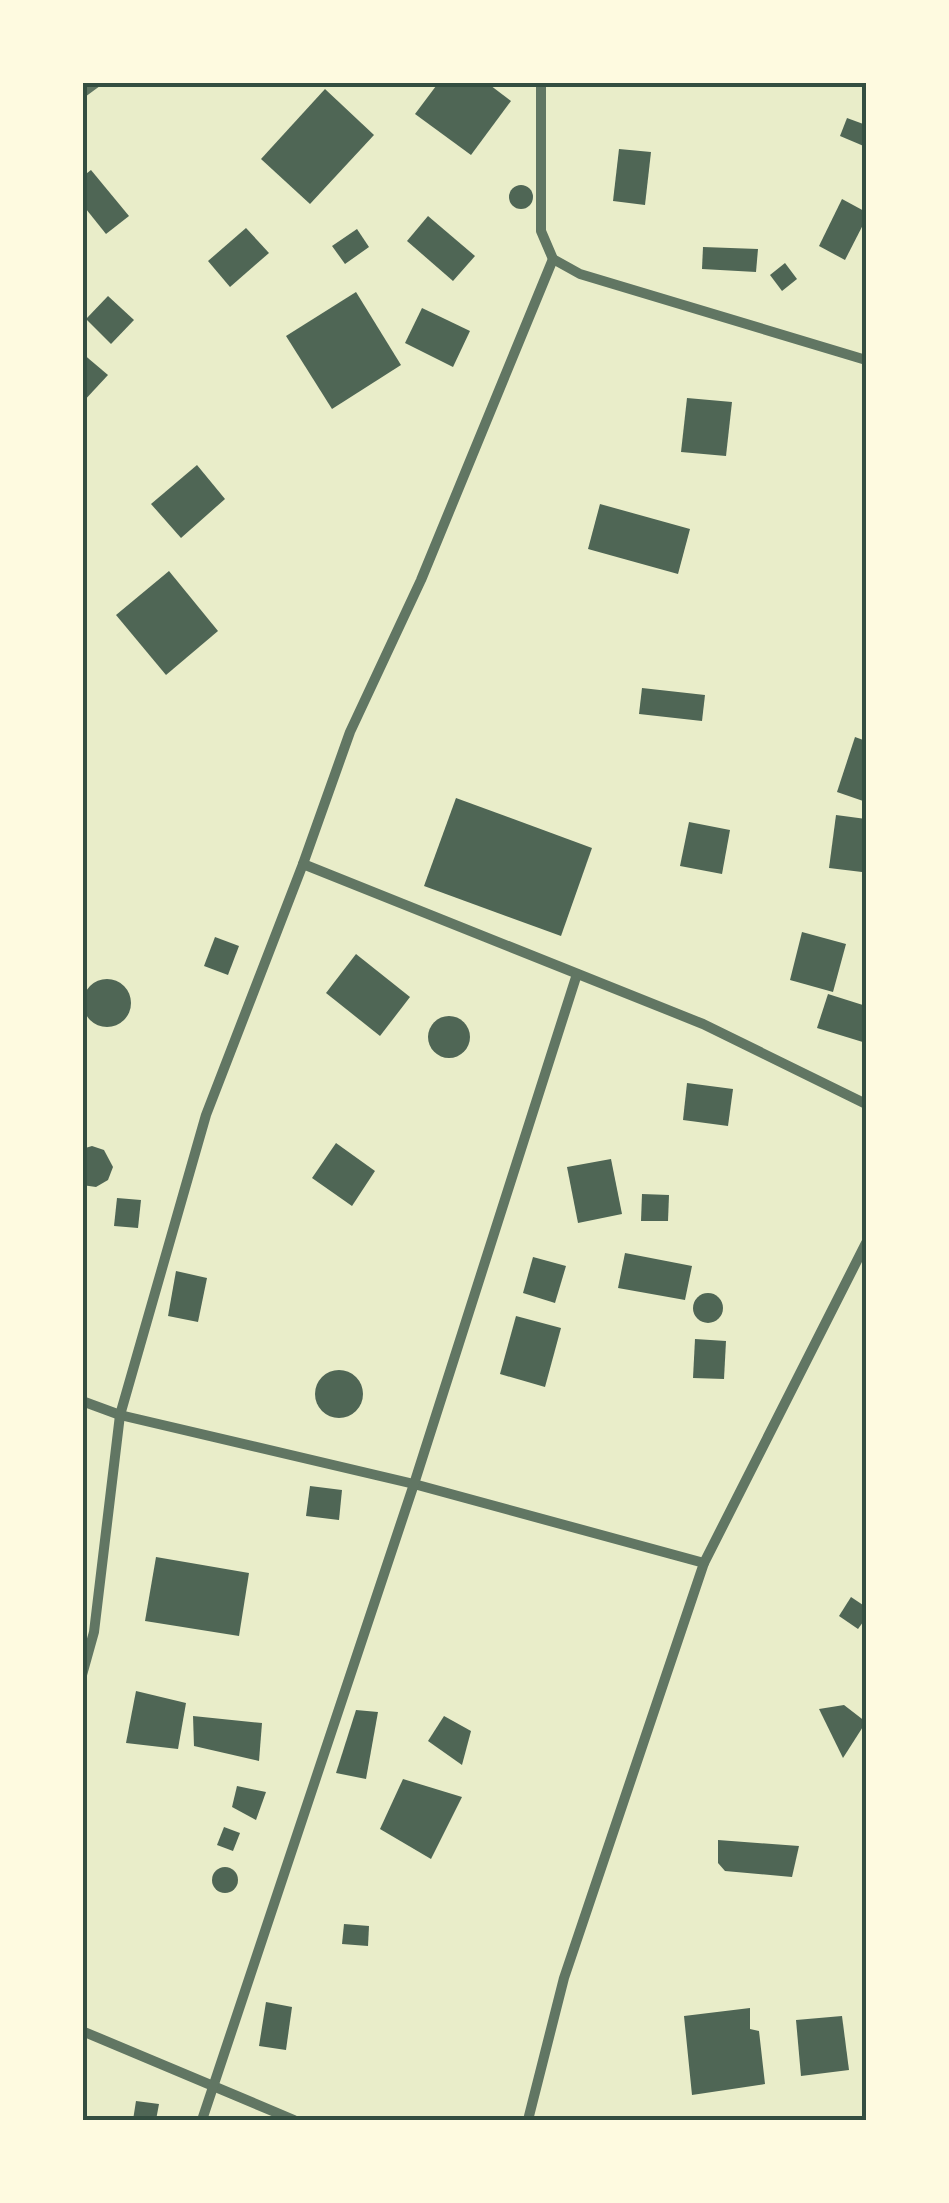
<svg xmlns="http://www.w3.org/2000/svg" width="949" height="2203" font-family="'Alegreya Sans',sans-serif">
<rect width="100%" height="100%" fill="#e9edc9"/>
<g fill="#4f6655">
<path d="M439 82H486L511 101 471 155 415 114Z"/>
<path d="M325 89 374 135 310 204 261 159Z"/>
<path d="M847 118 866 125V147L840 136Z"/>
<path d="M619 149 651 152 645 205 613 201Z"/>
<path d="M91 170 129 216 106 234 82 204V177Z"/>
<circle cx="521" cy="197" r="12"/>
<path d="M842 199 866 212V219L845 260 819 246Z"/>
<path d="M428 216 475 256 453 281 407 241Z"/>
<path d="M246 228 269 253 230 287 208 261Z"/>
<path d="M357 229 369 247 345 264 332 246Z"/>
<path d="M703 247 758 249 756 272 702 269Z"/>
<path d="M785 263 797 279 782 291 770 275Z"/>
<path d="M356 292 401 365 332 409 286 336Z"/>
<path d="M108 296 134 320 111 344 86 319Z"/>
<path d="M422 308 470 331 453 367 405 343Z"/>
<path d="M82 353 108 375 82 403Z"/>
<path d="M687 398 732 402 726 456 681 452Z"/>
<path d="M197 465 225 499 181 538 151 504Z"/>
<path d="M600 504 690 529 678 574 588 549Z"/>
<path d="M169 571 218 631 166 675 116 615Z"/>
<path d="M642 688 705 695 702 721 639 714Z"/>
<path d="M855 737 866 741V802L837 792Z"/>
<path d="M456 798 592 848 561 936 424 886Z"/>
<path d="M836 815 866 819 862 872 829 868Z"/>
<path d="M689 822 730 830 722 874 680 866Z"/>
<path d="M802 932 846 944 833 992 790 980Z"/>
<path d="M215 937 239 946 228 975 204 966Z"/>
<path d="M356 954 410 997 380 1036 326 993Z"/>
<circle cx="107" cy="1003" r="24"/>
<path d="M828 994 866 1006V1043L817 1028Z"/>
<circle cx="449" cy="1037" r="21"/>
<path d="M687 1083 733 1089 728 1126 683 1120Z"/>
<path d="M336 1143 375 1171 352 1206 312 1178Z"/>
<path d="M92 1146 104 1150 113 1167 108 1180 96 1187 82 1185V1149Z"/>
<path d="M611 1159 622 1214 578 1223 567 1167Z"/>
<path d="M642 1194 669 1195 668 1221H641Z"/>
<path d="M117 1198 141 1200 138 1228 114 1226Z"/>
<path d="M625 1253 692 1266 685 1300 618 1288Z"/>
<path d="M533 1257 566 1266 555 1303 523 1293Z"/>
<path d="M176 1271 207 1278 198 1322 168 1316Z"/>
<circle cx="708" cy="1308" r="15"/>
<path d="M516 1316 561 1328 545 1387 500 1374Z"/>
<path d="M695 1339 726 1341 724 1379 693 1378Z"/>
<circle cx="339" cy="1394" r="24"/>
<path d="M310 1486 342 1490 339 1520 306 1516Z"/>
<path d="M156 1557 249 1573 239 1636 145 1621Z"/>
<path d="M851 1597 866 1607V1618L858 1629 839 1616Z"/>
<path d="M136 1691 186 1703 178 1749 126 1743Z"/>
<path d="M844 1705 866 1722 843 1758 819 1709Z"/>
<path d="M356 1710 378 1712 366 1779 336 1773Z"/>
<path d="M193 1716 262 1723 259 1761 194 1746Z"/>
<path d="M444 1716 471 1731 462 1765 428 1741Z"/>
<path d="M403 1779 462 1797 431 1859 380 1829Z"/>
<path d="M237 1786 266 1792 256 1820 232 1807Z"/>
<path d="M224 1827 240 1833 233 1851 217 1845Z"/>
<path d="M718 1840 799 1846 792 1877 725 1871 718 1863Z"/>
<circle cx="225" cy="1880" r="13"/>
<path d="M344 1924 369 1926 368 1946 342 1944Z"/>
<path d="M266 2002 292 2007 286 2050 259 2046Z"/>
<path d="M750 2008V2029L759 2031 765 2084 692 2095 684 2016Z"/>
<path d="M842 2016 849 2070 801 2076 796 2020Z"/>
<path d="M136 2101 159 2104 156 2120H133Z"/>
</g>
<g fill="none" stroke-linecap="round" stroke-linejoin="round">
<g stroke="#617663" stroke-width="10">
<path d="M541 82V231L553 259 580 274 866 360"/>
<path d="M82 93 97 82"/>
<path d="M303 864 350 732 421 580 553 259"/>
<path d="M82 1401 120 1415 414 1484 704 1563 564 1978 528 2120"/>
<path d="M704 1563 866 1243"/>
<path d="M82 1675 94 1632 120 1415 206 1115 303 864 703 1024 866 1104"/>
<path d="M82 2031 294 2120"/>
<path d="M202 2120 414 1484 577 974"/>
</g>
</g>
<rect width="949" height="2203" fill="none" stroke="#fefae0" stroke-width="170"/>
<rect x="85" y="85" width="779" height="2033" fill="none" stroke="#344e41" stroke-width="4"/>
</svg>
